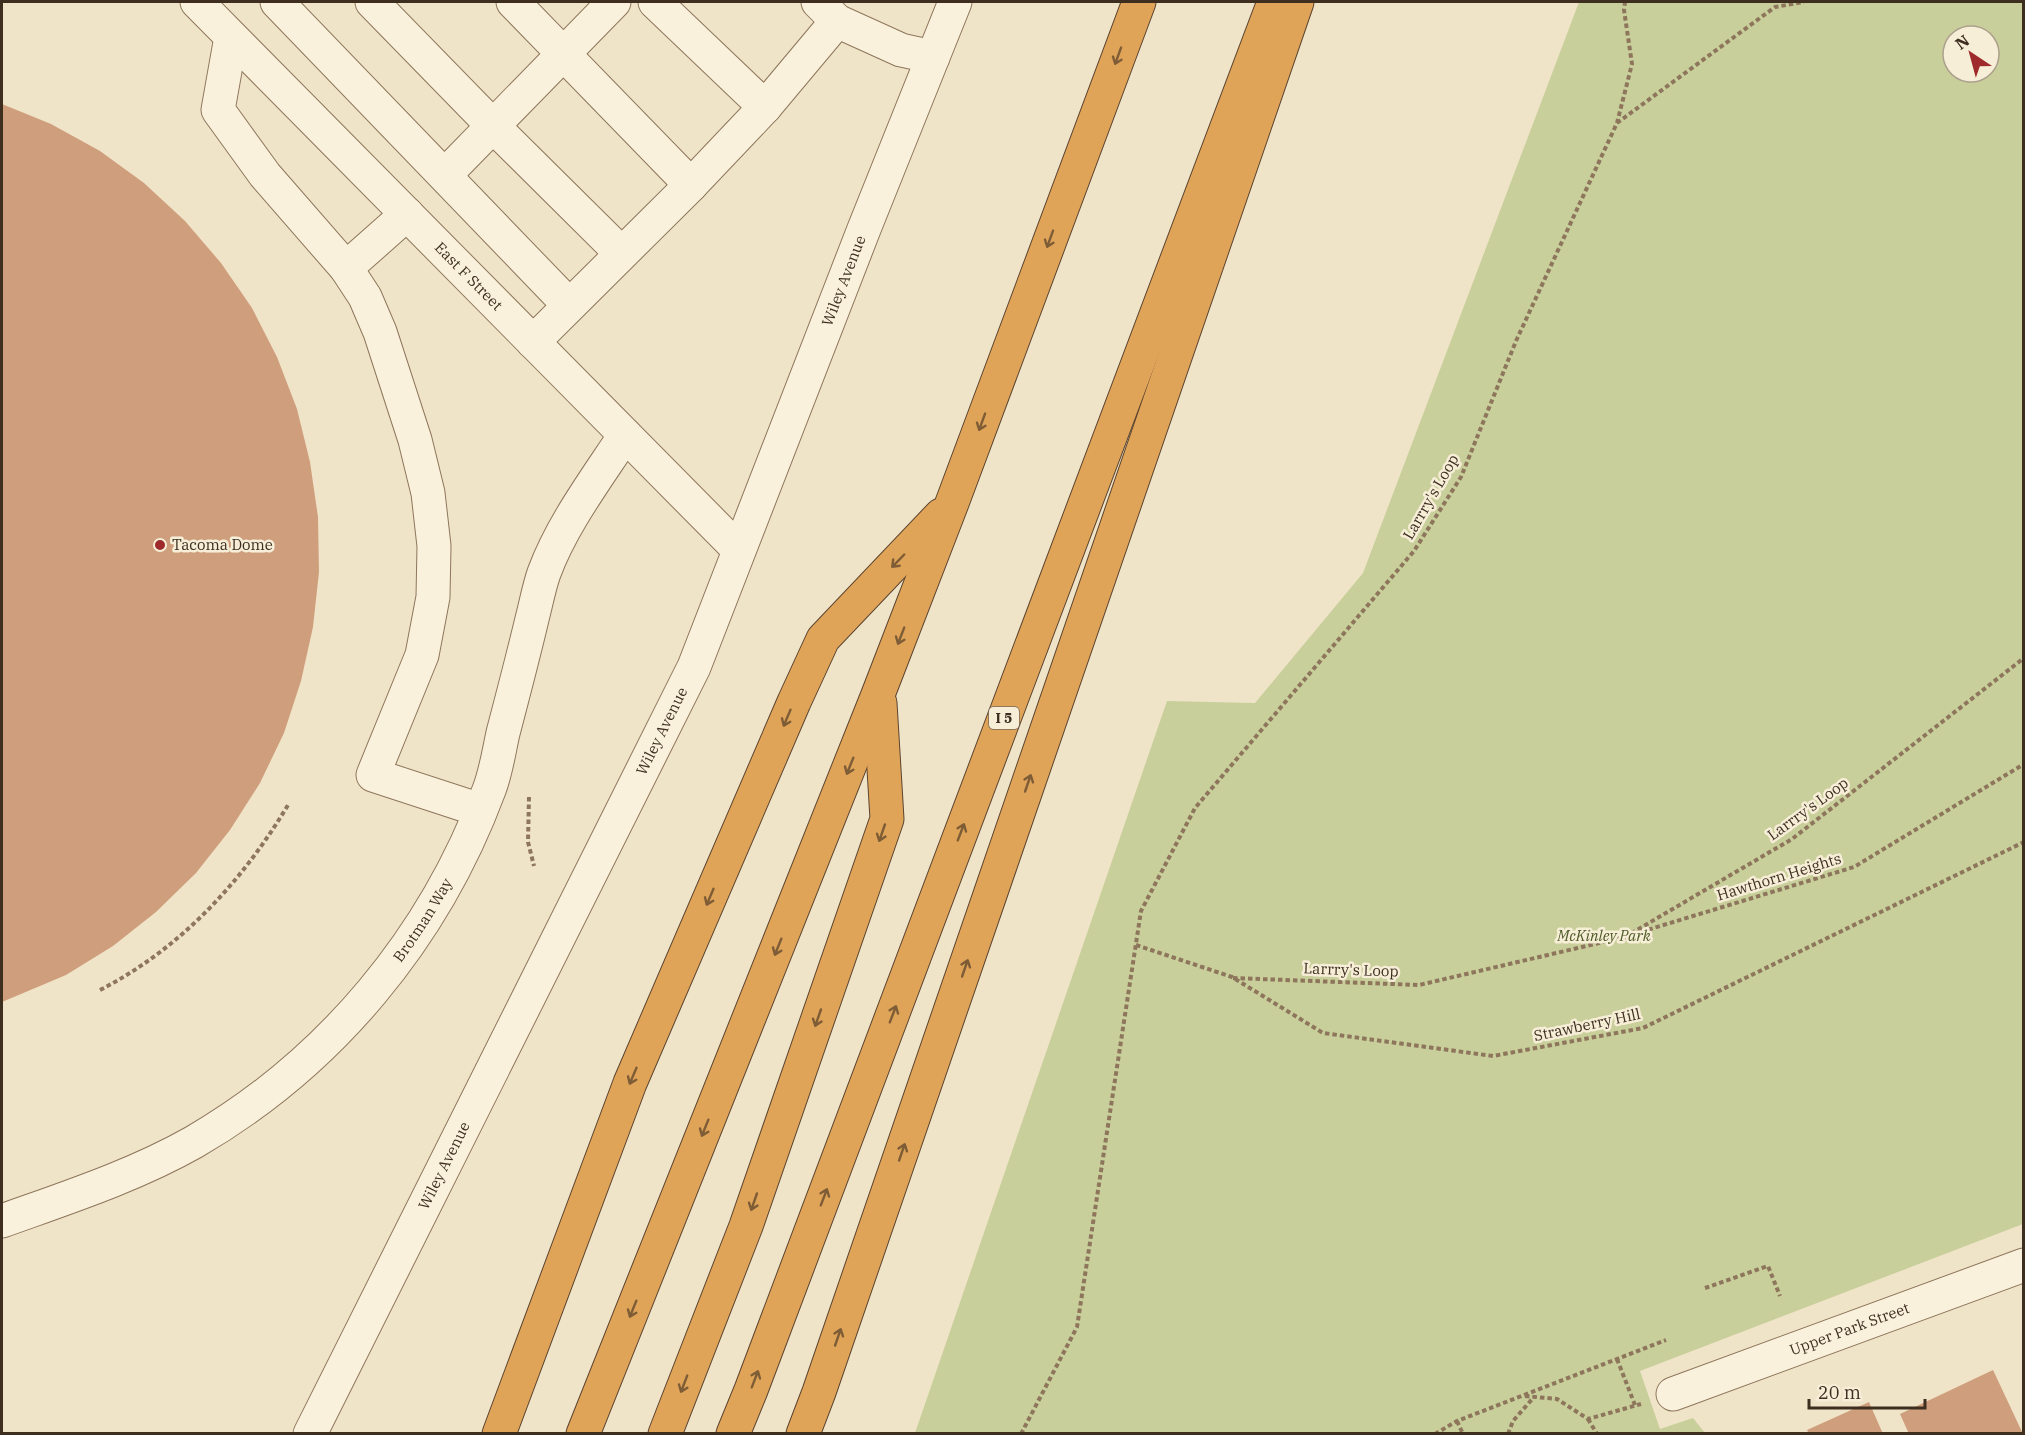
<svg xmlns="http://www.w3.org/2000/svg" width="2025" height="1435" font-family="'IBM Plex Serif',serif">
<rect width="100%" height="100%" fill="#f0e4c8"/>
<path fill="#c9cf9b" fill-rule="evenodd" d="M1579 2H2023V1224L1640 1371 1660 1429 1693 1418 1705 1433H915L1167 701 1255 703 1363 573ZM1953 36H1989V72H1953Z"/>
<g fill="#cf9f7d">
<path d="M2 104 51 124 100 151 144 183 185 221 221 263 252 308 277 357 297 409 310 462 318 517 319 572 313 627 301 681 284 733 260 783 230 830 196 873 156 912 113 946 66 975 2 1002Z"/>
<path d="M1993 1370 2023 1434H1909L1900 1414Z"/>
<path d="M1869 1402 1883 1434H1809L1807 1430Z"/>
</g>
<g fill="none" stroke-linecap="round" stroke-linejoin="round">
<defs>
<g id="minor">
<path id="s1" d="M197 2 739 550"/>
<path d="M277 2 569 305"/>
<path d="M372 2 493 126 621 253"/>
<path d="M513 2 691 185"/>
<path d="M655 2 765 107"/>
<path d="M818 2 837 21 901 50 933 57"/>
<path d="M231 37 218 110 265 175 346 268 365 297 380 332 415 440 428 493 434 546 433 597 422 655 373 775 480 810"/>
<path d="M445 175 614 2"/>
<path d="M346 268 407 214"/>
<path d="M533 342 691 185 765 107 837 21"/>
<path id="s2" d="M2 1221C66 1198 134 1176 194 1142 330 1063 434 938 489 790 496 772 499 751 503 733 513 695 523 657 532 619 536 604 539 587 544 573 562 524 597 478 625 435"/>
<path id="s3" d="M1673 1394 2024 1265"/>
<path id="s4" d="M310 1434 694 667 864 229 955 2"/>
</g>
<g id="highway">
<path d="M499 1434 630 1083 794 702 823 639 941 515"/>
<path d="M583 1434 879 692 952 503 1139 2"/>
<path d="M665 1434 746 1226 887 819 880 703"/>
<path d="M733 1434 751 1390 1274 2"/>
<path d="M803 1434 819 1392 1297 2"/>
</g>
</defs>
<use href="#minor" stroke="#8d765c" stroke-width="35"/>
<use href="#highway" stroke="#5b4430" stroke-width="35"/>
<g stroke="#8d765c" stroke-width="4" stroke-dasharray="4.5 3" stroke-linecap="butt">
<path d="M1617 123 1775 7 1804 2"/>
<path d="M529 797 528 842 534 866"/>
<path d="M1634 934 1854 867 2024 764"/>
<path d="M1136 945 1232 977 1323 1033 1493 1056 1643 1028 2024 842"/>
<path d="M1233 978 1419 985 1625 937 1792 839 2024 658"/>
<path d="M100 990C180 949 242 882 288 805"/>
<path d="M1705 1288 1768 1266 1780 1296"/>
<path d="M1617 1359 1635 1405"/>
<path d="M1525 1396 1557 1399 1588 1419 1641 1404"/>
<path d="M1588 1419 1597 1434"/>
<path d="M1457 1421 1463 1434"/>
<path d="M1021 1434 1077 1327 1141 911 1195 808 1414 551 1461 477 1516 341 1617 123 1632 64 1624 10 1625 2"/>
<path d="M1435 1434 1457 1421 1666 1340"/>
<path d="M1508 1434 1513 1421 1534 1397"/>
</g>
<use href="#minor" stroke="#faf1dc" stroke-width="33"/>
<use href="#highway" stroke="#e0a458" stroke-width="33"/>
</g>
<defs><path id="oneway-shaft" d="M-6 0H5M1.5-3L5.5 0L1.5 3" fill="none" stroke-width="1.6" stroke-linecap="round" stroke-linejoin="round" transform="scale(1.5)"/></defs>
<g stroke="#7e5d36">
<use href="#oneway-shaft" transform="translate(1118 56) rotate(110)"/>
<use href="#oneway-shaft" transform="translate(1050 239) rotate(110)"/>
<use href="#oneway-shaft" transform="translate(982 422) rotate(110)"/>
<use href="#oneway-shaft" transform="translate(898 561) rotate(134)"/>
<use href="#oneway-shaft" transform="translate(901 636) rotate(111)"/>
<use href="#oneway-shaft" transform="translate(787 718) rotate(113)"/>
<use href="#oneway-shaft" transform="translate(850 766) rotate(112)"/>
<use href="#oneway-shaft" transform="translate(1028 783) rotate(-71)"/>
<use href="#oneway-shaft" transform="translate(961 832) rotate(-69)"/>
<use href="#oneway-shaft" transform="translate(882 833) rotate(109)"/>
<use href="#oneway-shaft" transform="translate(710 897) rotate(113)"/>
<use href="#oneway-shaft" transform="translate(778 947) rotate(112)"/>
<use href="#oneway-shaft" transform="translate(965 968) rotate(-71)"/>
<use href="#oneway-shaft" transform="translate(893 1014) rotate(-69)"/>
<use href="#oneway-shaft" transform="translate(818 1018) rotate(109)"/>
<use href="#oneway-shaft" transform="translate(633 1076) rotate(113)"/>
<use href="#oneway-shaft" transform="translate(705 1128) rotate(112)"/>
<use href="#oneway-shaft" transform="translate(902 1152) rotate(-71)"/>
<use href="#oneway-shaft" transform="translate(824 1197) rotate(-69)"/>
<use href="#oneway-shaft" transform="translate(754 1202) rotate(109)"/>
<use href="#oneway-shaft" transform="translate(633 1309) rotate(112)"/>
<use href="#oneway-shaft" transform="translate(838 1337) rotate(-71)"/>
<use href="#oneway-shaft" transform="translate(755 1379) rotate(-69)"/>
<use href="#oneway-shaft" transform="translate(684 1384) rotate(111)"/>
</g>
<circle fill="#9e2a2b" stroke="#f7eed8" stroke-width="2" cx="160" cy="545" r="6"/>
<g text-anchor="middle" stroke-width="5" stroke-linejoin="round" paint-order="stroke">
<rect fill="#f7eed8" stroke="#756857" stroke-width="1.5" x="989" y="707" width="30" height="22" rx="4.5"/>
<g font-size="14" font-weight="bold" fill="#3d2e20">
<text x="1004" y="723">I 5</text>
</g>
<g font-size="15" fill="#3d2e20" stroke="#f7eed8">
<text dy="5" stroke="none"><textPath href="#s1" startOffset="386">East F Street</textPath></text>
<text dy="5" stroke="none"><textPath href="#s4" startOffset="1272">Wiley Avenue</textPath></text>
<text transform="translate(1431 497) rotate(-60)" y="5">Larrry's Loop</text>
<text dy="5" stroke="none"><textPath href="#s4" startOffset="786">Wiley Avenue</textPath></text>
<text transform="translate(1808 809) rotate(-36)" y="5">Larrry's Loop</text>
<text transform="translate(1779 877) rotate(-17)" y="5">Hawthorn Heights</text>
<text dy="5" stroke="none"><textPath href="#s2" startOffset="530">Brotman Way</textPath></text>
<text transform="translate(1351 970) rotate(2)" y="5">Larrry's Loop</text>
<text transform="translate(1587 1025) rotate(-12)" y="5">Strawberry Hill</text>
<text dy="5" stroke="none"><textPath href="#s4" startOffset="300">Wiley Avenue</textPath></text>
<text dy="5" stroke="none"><textPath href="#s3" startOffset="188">Upper Park Street</textPath></text>
</g>
<g font-size="15" fill="#3d2e20" stroke="#f7eed8" text-anchor="start">
<text x="172" y="550">Tacoma Dome</text>
</g>
<g font-size="15" font-style="italic" fill="#4d5a26" stroke="#f7eed8">
<text x="1604" y="941">McKinley Park</text>
</g>
</g>
<rect width="2025" height="1435" fill="none" stroke="#3d2e20" stroke-width="6"/>
<g transform="translate(1971 54) rotate(324)"><circle r="28" fill="#f7eed8" stroke="#ada18e" stroke-width="1.5"/>
<path d="M0-4.5L10 22L0 15L-10 22Z" fill="#9e2a2b"/>
<text y="-9" font-size="16" font-weight="bold" text-anchor="middle" fill="#3d2e20">N</text>
</g>
<path d="M1809 1399v9h116v-9" fill="none" stroke="#3d2e20" stroke-width="3"/>
<text x="1818" y="1399" font-size="18" fill="#3d2e20" stroke="#f7eed8" stroke-width="4.5" paint-order="stroke">20 m</text>
</svg>
